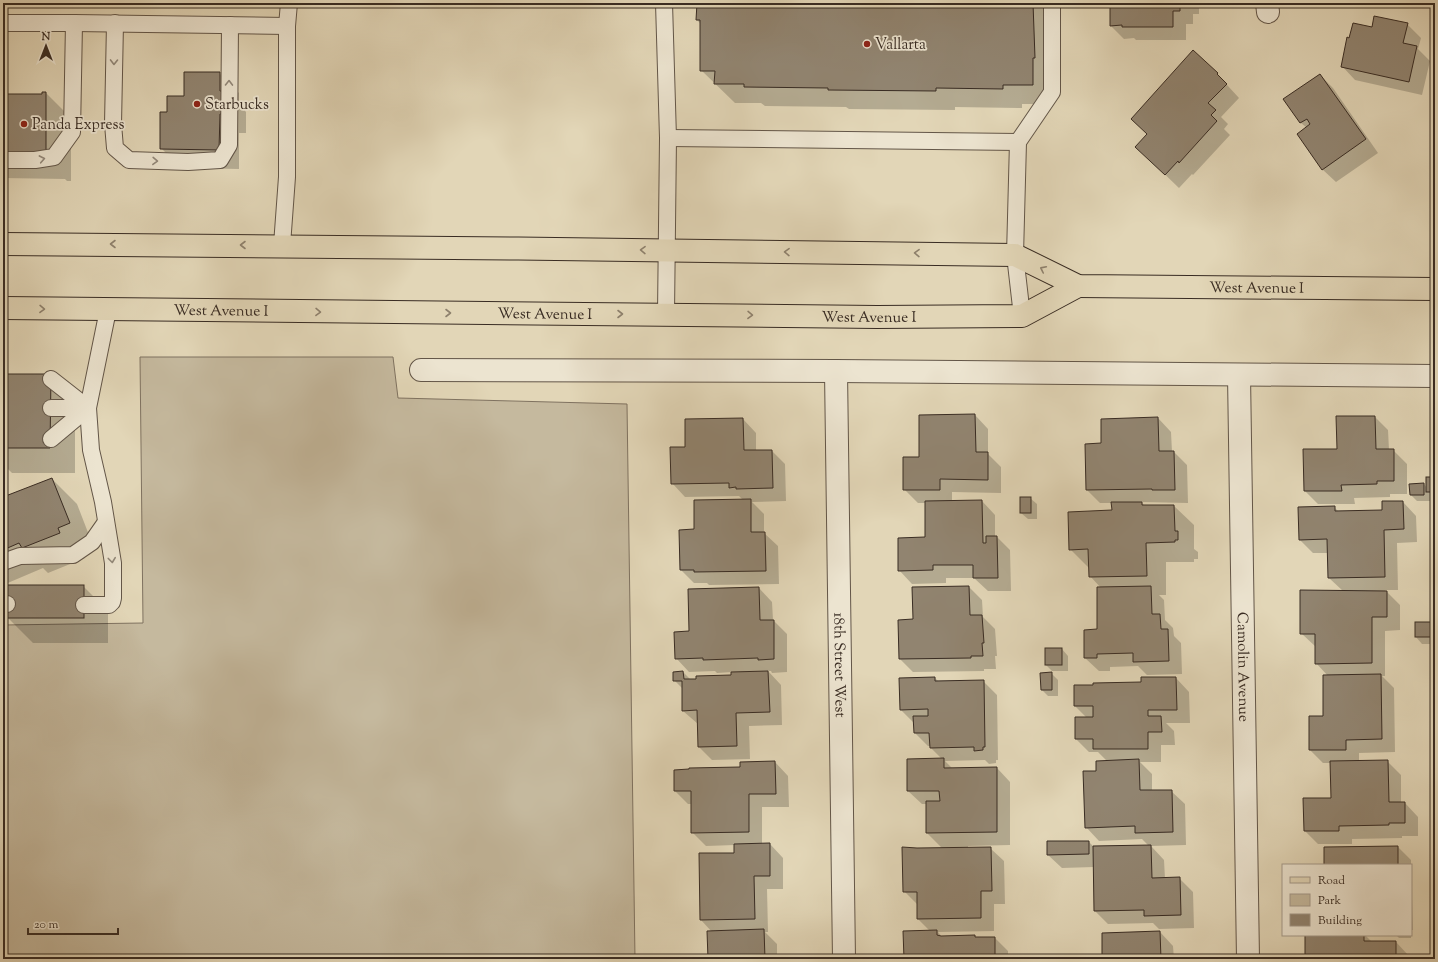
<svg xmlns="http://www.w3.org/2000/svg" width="1438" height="962" font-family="'Sorts Mill Goudy',serif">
<rect width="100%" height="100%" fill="#e2d6b7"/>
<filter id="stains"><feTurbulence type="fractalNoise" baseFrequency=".005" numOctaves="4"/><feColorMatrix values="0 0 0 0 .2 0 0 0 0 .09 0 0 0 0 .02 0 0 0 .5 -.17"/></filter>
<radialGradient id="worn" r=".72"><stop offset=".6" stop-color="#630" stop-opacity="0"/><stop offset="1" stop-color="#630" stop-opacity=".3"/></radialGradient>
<path fill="#c5b99e" stroke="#7f7260" d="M140 357H393L398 398 627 404 635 959H3V625L143 623Z"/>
<g fill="#0003">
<path d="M698 3H1053L1052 104H1022V108L955 107V110L849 109 846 107 765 106 761 103H735L701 70V24L697 20Z"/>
<path d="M1111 3H1199V14H1193V24H1186V40H1136L1134 38 1124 39 1111 26Z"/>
<path d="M1407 24 1421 38 1418 49 1430 61 1422 95 1355 80 1342 66 1373 28Z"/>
<path d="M1193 51 1217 74 1239 98 1221 117 1228 124 1224 129 1230 135 1193 175 1192 174 1179 188 1150 160 1148 134Z"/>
<path d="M219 73 239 93V104L246 112V133H239V169L181 168 161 148 168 113 185 97Z"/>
<path d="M1320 75 1333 88 1378 153 1336 182 1322 169 1307 128 1301 123 1284 99Z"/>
<path d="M46 93 71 118V181H67L65 179 3 178V95H43Z"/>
<path d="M3 375H50L75 401V473H12L3 464Z"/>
<path d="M975 415 988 429V454L1001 467V493L952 492V501H982L995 515V537H997L1010 550 1011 591H988L974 578H946V583L912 584 899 570 926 538V503H918L904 489 920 458Z"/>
<path d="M1375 417 1388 430 1389 450H1393L1407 464V494H1390V497L1354 498 1355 504H1318L1305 491 1338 450Z"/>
<path d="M1158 418 1171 432 1172 452H1174L1187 465 1188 503 1141 502 1145 506H1174L1194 525V549L1198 552V559H1194V562H1166V595H1159L1164 600 1165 620 1173 628 1174 636 1181 643 1182 674 1147 675 1138 666 1110 667V671H1099L1085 658 1098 630 1101 588 1090 576V569L1070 549 1113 511 1112 503H1100L1087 490 1102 444Z"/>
<path d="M743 419 756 433V451H772L785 464 786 501 752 502 764 514V533L778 546 779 584 709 585 707 583H694L681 570 695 530 743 500 739 496 685 497 672 483 686 448Z"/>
<path d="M1435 478V498L1430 495V501H1417L1411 495 1424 484 1427 488Z"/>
<path d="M52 479 77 504 94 548 83 553 85 558 48 573 43 568 3 585V498Z"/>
<path d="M1030 498 1037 504V519H1028L1021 513Z"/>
<path d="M1403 502 1416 516 1417 542 1397 543 1398 590H1385L1400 605V630L1385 631V676H1382L1394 688 1395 752 1359 753V762L1387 761 1401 775V803H1405L1418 817V836H1402V838L1352 839V844H1318L1305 831 1332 799 1331 763H1323L1310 750 1324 717 1328 676 1316 663V647L1301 633 1343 591 1329 578V553H1313L1300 540 1334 507 1339 512 1383 511Z"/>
<path d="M83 586 108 611V643H33L8 618Z"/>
<path d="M969 587 982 600 983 617 995 629 997 656H995L996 669H984V671L913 672 900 659Z"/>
<path d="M759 588 772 602 773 620 787 634V672L772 673 771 671H768L781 685 782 725 749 726 750 759 712 760 699 747 698 724 683 711V689L674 680 683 672 691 680 732 676V672L717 673 715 671 689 672 676 658 690 632Z"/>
<path d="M1435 623V644H1422L1416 637Z"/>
<path d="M1062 649 1068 656V671H1052L1046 665Z"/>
<path d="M1051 673 1058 680V696H1048L1042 690Z"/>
<path d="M935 678 939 682 983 681 997 695 998 760H996V763L989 764 985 760 945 761 953 769 997 768 1010 782V845L968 846V848H990L1004 861 1005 904H994V931L938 932 942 937 975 936 977 938H995L1008 951V959H905L930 931 918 919V905L904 891 942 848 927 833V804H922L908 791V760L942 759 931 748V746H928L915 733 914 723 901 710Z"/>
<path d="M1176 678 1189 692 1190 723H1166L1174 731 1175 745H1161V762H1140L1152 774V791H1171L1185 804 1186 845 1151 846 1164 860 1165 879H1180L1193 892 1194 928 1159 929 1153 923 1108 924 1095 911 1094 867 1062 868 1048 855 1089 842 1094 847 1149 846 1142 839 1099 841 1086 827 1097 772 1107 761 1098 752H1089L1076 739 1087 718 1075 706V686L1142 683Z"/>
<path d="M775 762 788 776 789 807H762V844H770L783 858V889H767L768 932H765L777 944V959H709L712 932 701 920 735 854V845L706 846 692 832V804H688L675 791V771L741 768Z"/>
<path d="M1398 847 1411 860V883V865H1325Z"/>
<path d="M1411 899 1412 900 1413 930H1411Z"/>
<path d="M1160 932 1173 946 1174 959H1103Z"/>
<path d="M1306 935H1365L1372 942H1396L1409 956V959H1306Z"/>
<path d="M1396 935H1411V938H1399Z"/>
</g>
<g fill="#918470" stroke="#392c23">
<path d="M697 3H1033L1035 58H1033V85H1003V89L936 88V91L828 90V88L744 87V84H714L715 71H700V20H696Z"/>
<path d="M1110 3H1180V11H1173V27H1122V25L1110 26Z"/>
<path d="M1374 16 1408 23 1403 43 1417 46 1409 82 1341 67 1347 37 1349 38 1353 23 1372 27Z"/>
<path d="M1193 50 1218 73 1217 74 1227 84 1208 103 1216 110 1211 115 1217 121 1179 163 1178 161 1165 175 1135 147 1147 134 1131 119Z"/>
<path d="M184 72H220V91H227V114H220L219 150 160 149V112H167V96H184Z"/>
<path d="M1320 74 1366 139 1322 170 1297 134 1310 124 1307 119 1300 123 1283 99Z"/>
<path d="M42 92H46V156L3 154V94H42Z"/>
<path d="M3 374H51L50 448H3Z"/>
<path d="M975 414 976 452H988V480L940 479V490H903V457H919V415Z"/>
<path d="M1336 416H1375L1376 449H1394V481H1377V484L1341 485 1342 491H1304L1303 449H1337Z"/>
<path d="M1158 417 1159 451H1174L1175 490H1152V489L1086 490 1085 444 1101 443V419Z"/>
<path d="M743 418 744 450H772L773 488 736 489V487L729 488V483L671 484 670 447H685V419Z"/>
<rect x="1426" y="477" width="9" height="15"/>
<path d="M52 478 70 523 58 528 60 533 22 548 19 543 3 550V497Z"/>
<path d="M1424 483V495H1410L1409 484Z"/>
<rect x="1020" y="497" width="11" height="16"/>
<path d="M751 499V532H765L766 571 694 572V570H680L679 530 694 529V500Z"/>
<path d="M982 500 983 543H986V536H997L998 578H973V565H933V570L898 571V538L925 537V501Z"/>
<path d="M1382 501H1403L1404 529 1384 530 1385 577 1328 578 1327 539 1299 540 1298 507 1335 506V511L1382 510Z"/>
<path d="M1111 502H1142V505H1174L1175 531H1178V540H1175V542L1146 543 1147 576 1089 577 1088 549 1069 550 1068 512 1112 510Z"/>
<rect x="7" y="585" width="77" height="33"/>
<path d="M969 586 970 615H982L984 643H982L983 656H971V658L899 659 898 620 913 619 912 587Z"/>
<path d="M1151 586 1152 614H1160L1161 629H1168L1169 661 1133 662V653L1097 654V658H1084V630L1097 629V587Z"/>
<path d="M759 587 760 620H774V659L758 660V658L703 660V658L675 659 674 632 689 631 688 589Z"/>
<path d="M1300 590 1387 591V617H1372V663L1315 664V634H1300Z"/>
<rect x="1415" y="622" width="20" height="15"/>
<rect x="1045" y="648" width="17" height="17"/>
<path d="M683 671 684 679H696V676L731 675V672L768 671 770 712 736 713 737 746 698 747 697 710 682 711V681H673V672Z"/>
<path d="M1052 672V690H1041L1040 673Z"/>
<path d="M1381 674 1382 739 1346 740V750H1309V716H1323V675Z"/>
<path d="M935 677V681L984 680 985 747H983V750L974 751V747L930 748 929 733H914L913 716H928V709L900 710 899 678Z"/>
<path d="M1141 677H1176L1177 710H1148V716H1161L1162 732H1148V749H1093V739H1075V717H1093V706H1074V685H1093V683L1141 682Z"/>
<path d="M944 758V768L997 767V832L926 833V801H940L939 791H907V759Z"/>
<path d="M1139 759 1140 790H1172L1173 832 1135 833V826L1085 828 1083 771H1096V761Z"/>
<path d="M1388 760 1389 802H1405V823H1389V825L1339 826V831H1304L1303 798H1331L1330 761Z"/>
<path d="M775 761 776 794H749V832L691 833V791H674V770L689 769V768L740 767V762Z"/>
<path d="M1047 841H1089V854L1047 855Z"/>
<path d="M770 843V876H754L755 919 700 920 699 853H734V844Z"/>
<path d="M1151 845 1152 878 1180 877 1181 915 1144 916V910L1094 911 1093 846Z"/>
<path d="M1398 846V865H1324V847Z"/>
<path d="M902 847 917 848 991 847 992 891H981V918L917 919V892H903Z"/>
<path d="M764 929 765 959H708L707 931Z"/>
<path d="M937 930V935L941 936 975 935V937H995V956H976V959H904L903 931Z"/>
<path d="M1160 931 1161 959H1102V933Z"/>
<path d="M1305 935H1364V941H1396V959H1305Z"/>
</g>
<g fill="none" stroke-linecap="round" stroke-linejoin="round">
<defs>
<g id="service">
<path d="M664 3 668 138 666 314"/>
<path d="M3 23H74L287 26"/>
<path d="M115 23 113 124 115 148 129 160 188 162 220 160 229 145 230 25"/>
<path d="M668 138 1018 142"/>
<path d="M3 160H35L54 157 72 132 74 23"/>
<path d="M282 245 287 177V26L289 3"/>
<path d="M1022 316 1015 255 1018 142 1052 92V3"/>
<path d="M51 408H88"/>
<path d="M51 439 88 408 51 379"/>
<path d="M3 562 20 556 73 555 92 542 106 522"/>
<path d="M3 604H7"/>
<path d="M84 605H109L112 602 113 598V563L103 502 91 450 88 408 108 310"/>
</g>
<g id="minor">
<path d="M1267 3 1268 12"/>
<path d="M421 370 836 371 1435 376"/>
<path id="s1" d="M836 371 844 959"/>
<path id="s2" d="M1239 375 1248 959"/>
</g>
<g id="primary">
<path id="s3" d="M3 244C340 245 678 251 1015 255L1078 286 1435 289"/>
<path id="s4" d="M3 308 877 317 1022 316 1078 286"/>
</g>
</defs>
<use href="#service" stroke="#635648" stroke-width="18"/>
<use href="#minor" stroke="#635648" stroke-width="24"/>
<use href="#primary" stroke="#392c23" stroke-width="24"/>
<use href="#service" stroke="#ece4d0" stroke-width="16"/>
<use href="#minor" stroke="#ece4d0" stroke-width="22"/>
<use href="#primary" stroke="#e2d6b7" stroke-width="22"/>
</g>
<defs><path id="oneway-chevron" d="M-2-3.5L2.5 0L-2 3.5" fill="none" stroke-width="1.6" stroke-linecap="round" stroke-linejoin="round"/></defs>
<g stroke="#92887a">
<use href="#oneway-chevron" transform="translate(114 62) rotate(91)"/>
<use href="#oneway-chevron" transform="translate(229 83) rotate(-89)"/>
<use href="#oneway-chevron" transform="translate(42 159) rotate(-11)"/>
<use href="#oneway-chevron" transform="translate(155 161) rotate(2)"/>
<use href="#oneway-chevron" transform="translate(112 560) rotate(83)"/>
</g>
<g stroke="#8e816d">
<use href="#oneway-chevron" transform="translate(113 244) rotate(-180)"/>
<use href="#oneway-chevron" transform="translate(243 245) rotate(-180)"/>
<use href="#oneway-chevron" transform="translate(643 250) rotate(-179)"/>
<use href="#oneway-chevron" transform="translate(787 252) rotate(-179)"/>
<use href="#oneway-chevron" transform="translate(917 253) rotate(-179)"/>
<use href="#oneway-chevron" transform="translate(1043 269) rotate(-154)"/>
<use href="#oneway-chevron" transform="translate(42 309) rotate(1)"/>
<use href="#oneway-chevron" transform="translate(318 312) rotate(1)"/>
<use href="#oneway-chevron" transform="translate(448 313)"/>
<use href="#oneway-chevron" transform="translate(620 314)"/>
<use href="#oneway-chevron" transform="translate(750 315) rotate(1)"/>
</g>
<g fill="#8f2418" stroke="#ece4d0" stroke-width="1.5">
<circle cx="867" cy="44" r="4"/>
<circle cx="197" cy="104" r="4"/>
<circle cx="24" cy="124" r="4"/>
</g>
<g text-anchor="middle" stroke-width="3.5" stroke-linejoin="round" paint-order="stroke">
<g font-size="15" fill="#392c23" stroke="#ece4d0" text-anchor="start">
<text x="875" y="49">Vallarta</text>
<text x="205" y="109">Starbucks</text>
<text x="32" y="129">Panda Express</text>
</g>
<g font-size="15" fill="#392c23" stroke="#ece4d0">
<text dy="5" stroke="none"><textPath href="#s3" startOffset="1261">West Avenue I</textPath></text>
<text dy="5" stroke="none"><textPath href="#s4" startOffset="218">West Avenue I</textPath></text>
<text dy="5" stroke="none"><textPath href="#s4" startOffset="542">West Avenue I</textPath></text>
<text dy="5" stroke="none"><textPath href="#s4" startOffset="866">West Avenue I</textPath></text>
<text dy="5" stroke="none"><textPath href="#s1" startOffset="294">18th Street West</textPath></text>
<text dy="5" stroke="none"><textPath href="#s2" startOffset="292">Camolin Avenue</textPath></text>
</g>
</g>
<rect width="1438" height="962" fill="none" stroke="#e2d6b7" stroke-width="16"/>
<rect x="4" y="4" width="1430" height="954" fill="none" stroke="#392c23" stroke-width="2"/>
<rect x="8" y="8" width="1422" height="946" fill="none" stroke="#392c23"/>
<rect x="1282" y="864" width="130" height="72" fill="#ece4d0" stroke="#a49a8b"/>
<rect x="1290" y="877" width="20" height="6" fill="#e2d6b7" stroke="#a49a8b"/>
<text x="1318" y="884" font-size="12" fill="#392c23">Road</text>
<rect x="1290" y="894" width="20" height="12" fill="#c5b99e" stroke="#a49a8b"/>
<text x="1318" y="904" font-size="12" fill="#392c23">Park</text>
<rect x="1290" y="914" width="20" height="12" fill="#918470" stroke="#a49a8b"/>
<text x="1318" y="924" font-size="12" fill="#392c23">Building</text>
<g transform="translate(46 46)" stroke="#ece4d0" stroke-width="3" paint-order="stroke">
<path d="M0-3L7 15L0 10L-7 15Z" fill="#392c23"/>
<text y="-6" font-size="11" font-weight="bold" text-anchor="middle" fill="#392c23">N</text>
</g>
<path d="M28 928v6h90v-6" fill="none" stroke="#392c23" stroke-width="2"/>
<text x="34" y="928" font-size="12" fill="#392c23" stroke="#ece4d0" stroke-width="3" paint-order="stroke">20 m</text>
<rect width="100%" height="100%" filter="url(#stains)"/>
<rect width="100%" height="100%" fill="url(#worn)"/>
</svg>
